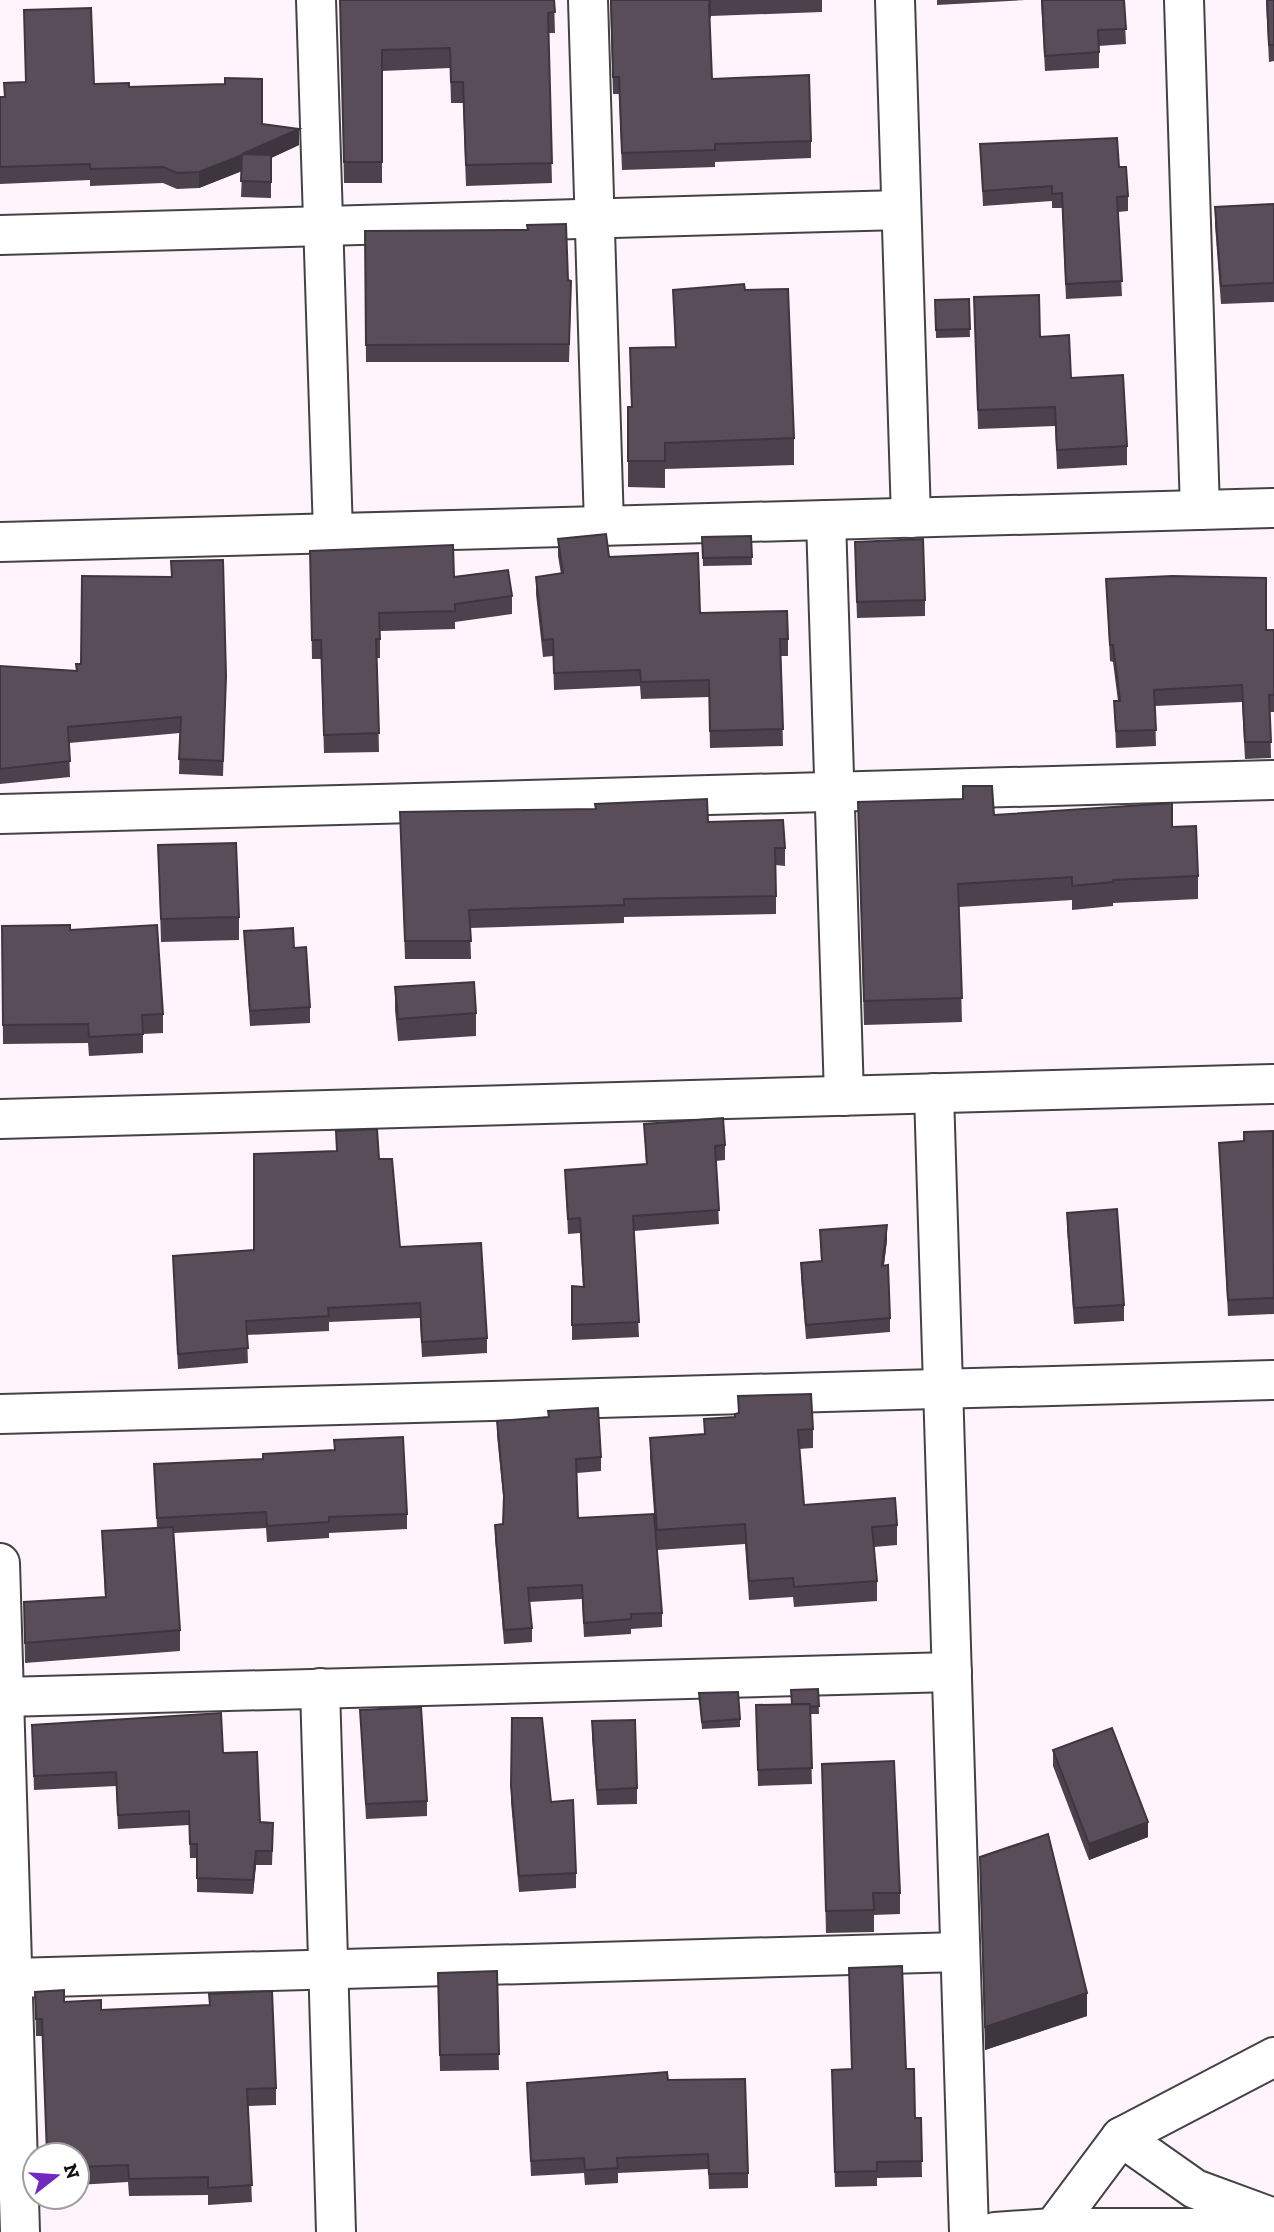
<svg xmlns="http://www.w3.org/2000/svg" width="1274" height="2232" font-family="'Zilla Slab',serif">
<rect width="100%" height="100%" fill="#fff4fb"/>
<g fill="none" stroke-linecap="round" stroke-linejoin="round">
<defs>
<g id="minor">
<path d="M316 0 333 533"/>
<path d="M588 0 604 526"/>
<path d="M895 0 911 518"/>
<path d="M1184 0 1200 510"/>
<path d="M0 235 901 210"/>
<path d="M826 520 844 1096"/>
<path d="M0 542 1274 508"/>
<path d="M0 814 1274 780"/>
<path d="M934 1093 969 2232"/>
<path d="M0 1119 1274 1084"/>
<path d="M0 1414 1274 1380"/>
<path d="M0 1563 20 2232"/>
<path d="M320 1688 336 2232"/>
<path d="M4 1697 952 1672"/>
<path d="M13 1978 960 1952"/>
<path d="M1121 2137 1195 2189 1274 2218"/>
<path d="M1053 2228 1121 2137 1274 2057"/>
<path d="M995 2232 1053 2228H1274"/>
</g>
</defs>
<use href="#minor" stroke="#434343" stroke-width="42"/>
<use href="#minor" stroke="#fff" stroke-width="38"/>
</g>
<g fill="#4c424d">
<path d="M340 0H554L555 33H548L552 183 466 186 463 103H451L450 68 382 71V183H344Z"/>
<path d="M610 0H822V12L711 16 709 20 712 79 811 141V158L715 162V167L622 170 619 94H613Z"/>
<path d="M937 0H1025L937 5Z"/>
<path d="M1041 0H1124L1126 44 1099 46V68L1045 71Z"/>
<path d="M1266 0H1274V61L1269 62Z"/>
<path d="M94 84 129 87 262 124 299 145 271 158V198L241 197 242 171 199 188 177 189 163 183 90 186V180L0 184V97Z"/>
<path d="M980 144 1119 167 1128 196V211L1118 212 1122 296 1066 299 1062 208H1052V201L983 206Z"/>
<path d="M1274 204V302L1221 304 1215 225V207Z"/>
<path d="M365 231 568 280 571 298 569 362H366Z"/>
<path d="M673 290H745L794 438V465L665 469V488L628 487V407H631L630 348 675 347Z"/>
<path d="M974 297 1040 337 1071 378 1127 446V465L1057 469 1055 426 978 429Z"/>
<path d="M969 299 970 337 936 338 935 300Z"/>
<path d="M751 536 752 565 703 566 702 537Z"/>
<path d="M558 539 609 557 700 613 788 639V656H781L783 746 710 748 709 697 641 699 640 686 554 690 553 656 543 657 536 594V577L561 574 558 556Z"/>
<path d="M310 551 454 577 512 596V614L455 622V629L380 631V658H377L379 752 324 753 321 659H312Z"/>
<path d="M855 557 925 600V616L857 618Z"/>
<path d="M171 561 226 676 223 776 179 774 180 733 69 743 70 777 0 784V666L76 671V664H81L171 577Z"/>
<path d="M1106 579 1266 630H1274V712H1270L1271 758 1245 759 1242 702 1155 706 1156 746 1116 748 1114 701H1118L1113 662 1110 661Z"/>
<path d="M858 802 994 815 1172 827 1198 876V899L1113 903V906L1072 910V900L959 907 962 1022 864 1025Z"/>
<path d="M400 812 708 822 785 848V866L776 865V914L624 917V923L470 928 471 959H405Z"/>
<path d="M158 845 239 917V940L161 942Z"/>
<path d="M2 926 70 930 163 1014V1033L143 1034V1053L89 1056 88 1043 3 1044Z"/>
<path d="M244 931 294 948 310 1007V1023L250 1026Z"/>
<path d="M395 987 476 1013V1036L398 1041 395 1010Z"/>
<path d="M644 1124 725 1145V1160L716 1161 719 1224 634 1231 639 1337 572 1340V1286L583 1287 580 1233 568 1234 565 1170 646 1164Z"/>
<path d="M336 1131 379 1159 400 1247 487 1338V1353L422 1357 420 1318 329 1322V1331L247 1335 248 1363 178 1369 173 1256 254 1250 336 1151Z"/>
<path d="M1219 1143 1274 1148V1314L1228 1316Z"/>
<path d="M1067 1213 1124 1305V1321L1074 1324 1067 1229Z"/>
<path d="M820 1230 887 1240 884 1265 890 1318V1332L806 1339 801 1277V1263L821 1262Z"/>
<path d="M738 1396 813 1429V1448L799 1449 804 1505 897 1525V1545L874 1547 877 1581V1601L794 1607 793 1597 749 1600 745 1544 657 1550 662 1613V1627L631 1629V1634L584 1637 582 1599 529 1602 532 1628V1642L504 1644 495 1539V1525L503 1524 504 1505 497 1435V1421L548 1417V1411L601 1457V1471L577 1473 578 1518 655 1526 650 1458V1438L704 1434V1419L735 1417 738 1413Z"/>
<path d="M154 1464 407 1514V1529L329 1533V1538L267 1542 266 1528 174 1533 180 1630V1651L25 1663 24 1602 105 1597 102 1531 157 1528Z"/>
<path d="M818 1689 819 1714H810L812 1784 758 1786 756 1705 791 1704Z"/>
<path d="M699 1693 740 1719V1727L702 1729Z"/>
<path d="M360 1710 427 1801V1816L366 1819Z"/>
<path d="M512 1718 551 1802 576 1873V1888L519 1892 511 1802Z"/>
<path d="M592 1721 637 1788V1804L597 1805 592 1737Z"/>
<path d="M32 1725 223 1753 260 1822 273 1837 272 1865H256L253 1894 197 1892V1858H190L189 1825 118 1829 116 1786 34 1790Z"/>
<path d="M1053 1750 1148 1837 1089 1860 1053 1766Z"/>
<path d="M822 1764 900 1893V1914L874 1915V1932L826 1933Z"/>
<path d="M980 1857 1087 2016 985 2050 980 1880Z"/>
<path d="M497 1971 499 2070 440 2071 438 1973Z"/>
<path d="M35 1992 64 2002 101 2010 276 2088V2105L248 2106 252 2202 208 2205V2195L129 2196 128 2182 77 2185V2155H47L42 2036H36Z"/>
<path d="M906 2069 915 2118H921L922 2177 877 2178V2186L835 2187 832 2086Z"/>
<path d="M668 2080 748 2173V2188L709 2189 708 2169 618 2173V2183L585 2185 584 2173 531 2176 527 2083Z"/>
</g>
<g fill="#3e363e">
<path d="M711 0V16L709 22V5Z"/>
<path d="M299 129V145L271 158V198V158L242 154Z"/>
<path d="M242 155V171L199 188V172Z"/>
<path d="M887 1225V1240L882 1280V1266Z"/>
<path d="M1148 1822V1837L1089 1860V1844Z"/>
<path d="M256 1851V1865L253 1894V1880Z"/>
<path d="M1087 1993V2016L985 2050V2027Z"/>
</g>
<g fill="#584d59" stroke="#3e363e" stroke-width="2">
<path d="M340 0H554L555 12 548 13 552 163 466 165 463 82H451L450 48 382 50V162H344Z"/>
<path d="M611 0H710L709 5 712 79 809 75 811 141 715 144V150L622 153 619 77H613Z"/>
<path d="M1042 0H1124L1126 29 1098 30 1099 52 1045 56Z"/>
<path d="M1267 0H1274V45H1269Z"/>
<path d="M91 8 94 84 129 83V87L225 84V78L262 79V124L299 129 242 154 271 155V182L241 181 242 155 199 172 177 173 163 167 90 169V164L0 167V97H5L4 83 26 82 24 10Z"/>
<path d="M1117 138 1119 167H1126L1128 196 1117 197 1122 281 1066 284 1062 193 1052 194V186L983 191 980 144Z"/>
<path d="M1274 204V283L1221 286 1215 207Z"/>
<path d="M566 224 568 280 571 281 569 344 366 345 365 231 528 230 527 225Z"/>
<path d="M744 284 745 290 788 289 794 438 665 443V461H628V407H632L630 348 676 347 673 290Z"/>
<path d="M1039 295 1040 337 1069 335 1071 378 1123 375 1127 446 1057 450 1055 407 978 410 974 297Z"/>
<path d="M969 299 970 329 936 330 935 300Z"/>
<path d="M606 534 609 557 698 553 700 613 787 611 788 639H780L783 729 710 731 709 680 641 682 640 670 554 673 553 639 543 640 536 577 563 573 558 539Z"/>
<path d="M751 536 752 557 703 558 702 537Z"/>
<path d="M923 539 925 600 857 602 855 542Z"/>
<path d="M453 545 454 577 508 570 512 596 455 604V611L379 613 380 639H376L379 733 324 735 321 640H312L310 551Z"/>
<path d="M223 560 226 676 223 761 179 759 181 717 68 727 70 761 0 769V666L77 671 76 664H81L82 576 172 577 171 561Z"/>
<path d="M1172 576 1266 578V630H1274V695H1269L1271 742H1245L1242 685 1154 690 1156 730 1116 731 1114 701H1120L1113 645H1110L1106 579Z"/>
<path d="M963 786H992L994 815 1172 803V827L1196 826 1198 876 1113 880V882L1072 886V877L958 884 962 998 864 1001 858 802 963 799Z"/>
<path d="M707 799 708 822 783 820 785 848H775L776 896 624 899V905L469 910 471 941H405L400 812 596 809 595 804Z"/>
<path d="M236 843 239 917 161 919 158 845Z"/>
<path d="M70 925V930L157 925 163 1014 142 1015 143 1034 89 1037 88 1024 3 1025 2 926Z"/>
<path d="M293 928 294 948 306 947 310 1007 250 1011 244 931Z"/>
<path d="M474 982 476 1013 398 1019 395 987Z"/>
<path d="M723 1118 725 1145 715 1146 719 1210 633 1216 639 1322 572 1325V1286L584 1287 580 1218 568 1219 565 1170 647 1164 644 1124Z"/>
<path d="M377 1129 379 1159H392L400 1247 481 1243 487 1338 422 1342 420 1303 328 1308 329 1316 246 1321 248 1348 178 1354 173 1256 254 1250V1154L337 1151 336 1131Z"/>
<path d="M1273 1131 1274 1298 1228 1300 1219 1143 1244 1141V1132Z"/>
<path d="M1117 1209 1124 1305 1074 1308 1067 1213Z"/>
<path d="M887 1225 882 1266 888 1265 890 1318 806 1325 801 1263 822 1261 820 1230Z"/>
<path d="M811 1394 813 1429 798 1430 804 1505 895 1498 897 1525 872 1527 877 1581 794 1587 793 1578 749 1581 745 1524 657 1530 650 1438 705 1434 704 1419 735 1417V1414L739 1413 738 1396Z"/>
<path d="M598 1408 601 1457 576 1459 578 1518 654 1514 662 1613 631 1614V1619L584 1623 582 1585 528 1588 532 1628 504 1630 495 1525 503 1524 504 1496 497 1421 549 1417 548 1411Z"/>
<path d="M403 1437 407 1514 329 1517V1522L267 1526 266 1512 157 1518 154 1464 263 1459V1454L335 1450 334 1440Z"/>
<path d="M173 1527 180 1630 25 1643 24 1602 106 1597 102 1531Z"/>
<path d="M818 1689 819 1706 810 1707V1704H792L791 1690Z"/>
<path d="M738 1692 740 1719 702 1722 699 1693Z"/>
<path d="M810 1704 812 1768 758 1770 756 1705Z"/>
<path d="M421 1707 427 1801 366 1804 360 1710Z"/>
<path d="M221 1713 223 1753 257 1752 260 1822 273 1823 272 1851H256L253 1880 197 1878V1844H190L189 1811 118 1815 116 1772 34 1776 32 1725Z"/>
<path d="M512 1718H542L551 1802 573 1800 576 1873 519 1876 511 1786Z"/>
<path d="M635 1720 637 1788 597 1790 592 1721Z"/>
<path d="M1112 1728 1148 1822 1089 1844 1053 1750Z"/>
<path d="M894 1761 900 1893H873L874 1910 826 1911 822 1764Z"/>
<path d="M1048 1834 1087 1993 985 2027 980 1857Z"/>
<path d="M902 1966 906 2069H914L915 2118H921L922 2161 877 2162V2171L835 2172 832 2070 852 2069 849 1968Z"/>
<path d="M497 1971 499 2054 440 2055 438 1973Z"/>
<path d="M64 1990V2002L101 2000V2010L210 2005 209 1994 272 1991 276 2088 247 2089 252 2185 208 2188V2177L129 2179 128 2165 77 2167V2155H47L42 2019H36L35 1992Z"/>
<path d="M667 2072 668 2080 745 2079 748 2173 709 2174 708 2154 617 2158 618 2168 585 2170 584 2158 531 2161 527 2083Z"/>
</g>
<g transform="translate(56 2176) rotate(73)"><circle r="33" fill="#ffffff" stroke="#9f9f9f" stroke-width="2"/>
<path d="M0-5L12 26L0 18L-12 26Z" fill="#702abf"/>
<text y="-10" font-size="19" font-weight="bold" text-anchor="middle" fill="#101010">N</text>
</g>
</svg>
